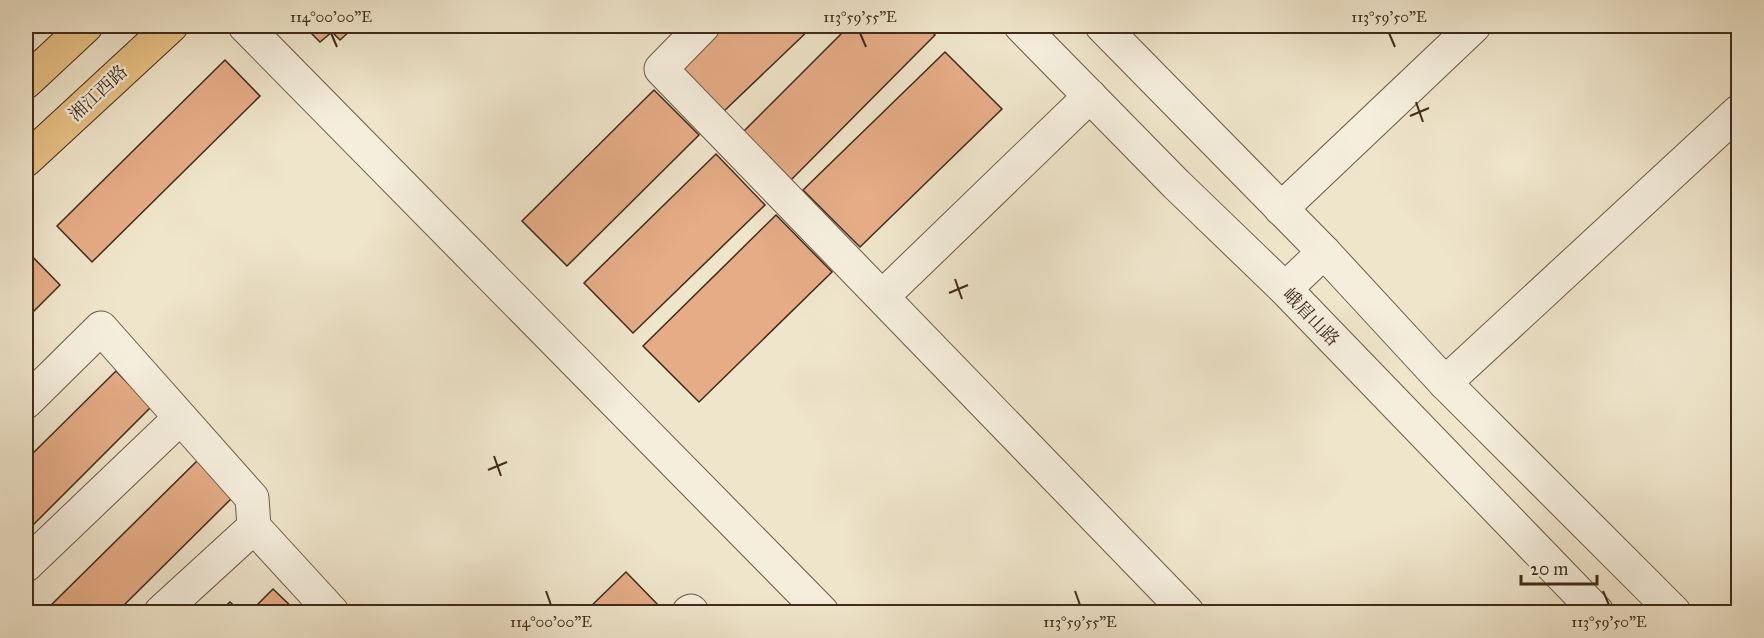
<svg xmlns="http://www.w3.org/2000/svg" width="1764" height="638" font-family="'IM FELL Great Primer','Noto Serif SC',serif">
<rect width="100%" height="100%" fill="#efe5cb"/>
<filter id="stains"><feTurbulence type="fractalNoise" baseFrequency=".00333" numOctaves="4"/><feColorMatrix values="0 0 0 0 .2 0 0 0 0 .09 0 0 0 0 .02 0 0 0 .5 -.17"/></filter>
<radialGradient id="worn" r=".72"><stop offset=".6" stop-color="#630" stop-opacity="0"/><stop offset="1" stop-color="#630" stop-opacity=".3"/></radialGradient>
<g fill="#e5ac86" stroke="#402b1a" stroke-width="1.5">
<path d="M304 26H347L351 30 340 40 332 32 320 42Z"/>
<path d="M720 26H813L722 113 677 66Z"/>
<path d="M849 26H926L935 35 790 181 742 133Z"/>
<path d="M945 52 1002 109 860 247 803 190Z"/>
<path d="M225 60 260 96 92 262 57 226Z"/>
<path d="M654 90 699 135 567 266 522 221Z"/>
<path d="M716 154 765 205 633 333 584 283Z"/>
<path d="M776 215 832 272 699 402 643 346Z"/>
<path d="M26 250 60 285 26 319Z"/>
<path d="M116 371 151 407 26 532V460Z"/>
<path d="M199 459 235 495 117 612H44Z"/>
<path d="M626 572 659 606 653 612H585Z"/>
<path d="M273 589 297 612H250Z"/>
<path d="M230 602 241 612H219Z"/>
</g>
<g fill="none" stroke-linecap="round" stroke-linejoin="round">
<defs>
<g id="minor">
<path d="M245 26 822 612"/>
<path d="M703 26 661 69 1187 612"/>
<path d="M1021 26 1176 184 1285 289 1597 612"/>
<path d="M1102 26 1324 252 1445 383 1674 612"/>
<path d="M1281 209 1474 26"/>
<path d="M1285 289 1324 252"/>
<path d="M883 296 1090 96"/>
<path d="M1445 383 1738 112"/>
<path d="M26 402 101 328 252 498 254 527 332 612"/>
<path d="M26 565 180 418"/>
<path d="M161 612 254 527"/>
<path d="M689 612 691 611 692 612"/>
</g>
<g id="major">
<path d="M26 82 86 26"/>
<path d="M26 160 171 26"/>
</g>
</defs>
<use href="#minor" stroke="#6c5a46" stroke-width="35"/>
<use href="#major" stroke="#402b1a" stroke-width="35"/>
<use href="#minor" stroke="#f5eedd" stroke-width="33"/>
<use href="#major" stroke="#e8c286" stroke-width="33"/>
</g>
<path fill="none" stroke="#402b1a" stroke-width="2" d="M331 33 337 47M860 33 866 47M1389 33 1395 47M1416 102 1423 122M1410 116 1429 108M955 279 962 299M949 293 968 285M494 456 501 476M488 470 507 462M546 591 551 605M1075 591 1080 605M1603 591 1609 605"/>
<g text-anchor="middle" stroke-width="4.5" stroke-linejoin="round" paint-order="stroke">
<g font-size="18" fill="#402b1a" stroke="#f5eedd">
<text transform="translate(98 93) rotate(-43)" y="6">湘江西路</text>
<text transform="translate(1311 317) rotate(46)" y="6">峨眉山路</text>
</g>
</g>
<rect width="1764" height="638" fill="none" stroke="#efe5cb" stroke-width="66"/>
<path d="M1521 575v9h76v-9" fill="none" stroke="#402b1a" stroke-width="3"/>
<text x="1530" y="575" font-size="18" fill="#402b1a" stroke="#f5eedd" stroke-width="4.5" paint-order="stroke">20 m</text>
<rect x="33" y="33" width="1698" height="572" fill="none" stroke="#402b1a" stroke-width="2"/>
<g font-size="15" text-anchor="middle" fill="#402b1a">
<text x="331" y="22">114°00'00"E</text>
<text x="860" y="22">113°59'55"E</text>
<text x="1389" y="22">113°59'50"E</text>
<text x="551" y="627">114°00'00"E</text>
<text x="1080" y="627">113°59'55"E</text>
<text x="1609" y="627">113°59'50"E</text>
</g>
<rect width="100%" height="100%" filter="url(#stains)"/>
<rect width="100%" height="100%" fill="url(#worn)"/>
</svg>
